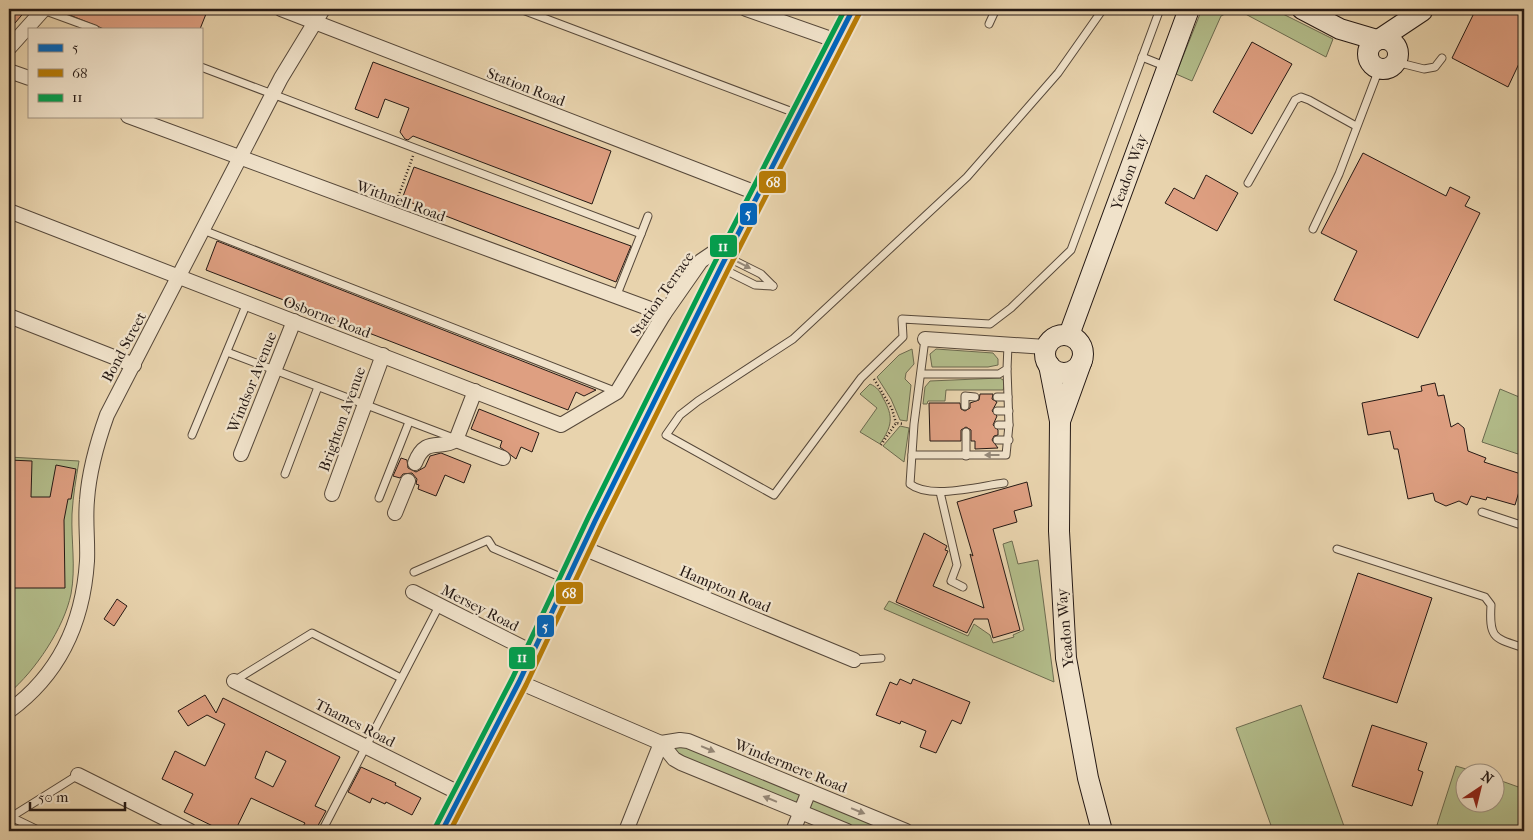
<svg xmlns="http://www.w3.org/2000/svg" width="1533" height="840" font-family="'IM FELL French Canon',serif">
<rect width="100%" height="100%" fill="#e8d3ad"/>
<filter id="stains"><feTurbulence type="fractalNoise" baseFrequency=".004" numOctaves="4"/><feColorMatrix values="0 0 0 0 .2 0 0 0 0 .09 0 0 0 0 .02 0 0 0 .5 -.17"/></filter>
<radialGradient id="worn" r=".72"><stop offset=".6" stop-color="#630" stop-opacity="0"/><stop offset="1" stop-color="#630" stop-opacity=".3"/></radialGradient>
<g fill="#b3bd8b" stroke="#6c6b50">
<path d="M1202 9H1235L1221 16 1192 81 1176 74Z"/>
<path d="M1236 9H1273L1333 39 1326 57Z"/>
<path d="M912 349 914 364 906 373 905 379 911 385 907 421 900 420 891 399 877 377 899 355Z"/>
<path d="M936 349 993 353 998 359V365L988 367H932L930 354Z"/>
<path d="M1000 378 1006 382 1003 390H946L945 401H928L927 404H923L925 387 930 381Z"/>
<path d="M870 384C877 387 880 391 883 398 894 417 892 426 880 444L860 432 877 408 860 394Z"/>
<path d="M1500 389 1524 399V456L1482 442Z"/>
<path d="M900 426 909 428 904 462 883 446Z"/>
<path d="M9 457 79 461C76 479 73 496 72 514 71 541 76 567 71 594 64 628 35 671 9 693Z"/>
<path d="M1012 541 1018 564 1038 560 1054 682 884 609 889 601 968 636 974 624 990 635 993 643 1014 637 1013 635 1024 630 1003 544Z"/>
<path d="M1301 705 1345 829 1338 831H1273L1236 728Z"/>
<path d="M675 740 906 831H847L681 763 661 743Z"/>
<path d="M1456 766 1476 772H1466V802H1496V779L1524 789V809L1517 831H1456L1437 825Z"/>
</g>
<g fill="#de9f81" stroke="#251914" fill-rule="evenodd">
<path d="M9 9H27L9 30Z"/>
<path d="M55 9H208L200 29H104Z"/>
<path d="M1476 9H1524V53L1508 87 1452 58Z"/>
<path d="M1252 42 1292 64 1252 134 1213 112Z"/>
<path d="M373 62 611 151 592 204 413 136 408 140 405 139 400 132 409 108 385 99 378 118 355 109Z"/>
<path d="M1363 153 1446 196 1450 187 1470 197 1465 206 1480 213 1418 338 1334 300 1357 251 1321 233Z"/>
<path d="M414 167 631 246 616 282 402 199Z"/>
<path d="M1206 175 1238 193 1217 231 1165 203 1174 188 1194 199Z"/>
<path d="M217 241 596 390 584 396 576 392 568 410 206 270Z"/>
<path d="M1435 383 1438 396 1444 395 1451 427 1458 423 1464 428 1468 451 1486 458 1484 462 1524 475 1515 505 1487 497 1486 500 1471 496 1467 505 1459 501 1446 506 1435 501 1433 493 1408 499 1398 449H1394L1390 431 1368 435 1362 403 1422 391 1421 386Z"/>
<path d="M980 394H993L992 399 997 402 992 411 997 416 993 425 998 430V435L994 436 992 440 998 448 975 449V441H971V430L966 427 961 430V441H930L929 403H960L961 409 965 411 970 408V403L979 400Z"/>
<path d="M479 409 539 433 532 452 521 447 516 459 500 447 502 441 471 429Z"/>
<path d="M441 453 471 465 464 483 445 475 436 496 418 489 419 485 416 484 417 479 412 473 403 474 400 478 393 476 401 458 407 460 408 468 416 472 425 467 430 456Z"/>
<path d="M9 460 32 461 31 497H50L56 465 76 469 71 499H68L64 520 65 588H9Z"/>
<path d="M1027 482 1032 506 1014 511 1017 522 993 529 1020 630 993 638 988 619H974L967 633 896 602 924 533 947 546 945 550 948 551 933 586 984 608 970 554 973 556 957 502Z"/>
<path d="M1358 573 1432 598 1397 703 1323 678Z"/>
<path d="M117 599 127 606 114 626 104 619Z"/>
<path d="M900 679 911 684 913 679 970 702 961 724 952 720 936 753 920 747 926 731 901 721 900 724 876 715 890 682 897 685Z"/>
<path d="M205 695 216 713 223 698 340 757 315 806 326 811 315 831H300L305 823 251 798 235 831H223L184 812 193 794 162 779 175 751 205 766 225 724 207 715 188 726 178 711ZM266 751 286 761 273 787 255 778Z"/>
<path d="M1372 725 1427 743 1418 770 1423 772 1412 806 1352 786Z"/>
<path d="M361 767 396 783 395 785 421 798 412 815 386 802 385 804 372 798 370 803 348 792Z"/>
</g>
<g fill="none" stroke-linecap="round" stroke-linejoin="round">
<defs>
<g id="lane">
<path d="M520 9 798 114"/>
<path d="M989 9 995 11 989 24"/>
<path d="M1103 9 1058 73 967 177 793 339 698 401 680 415 666 435 774 495 861 378 903 337 902 319 990 324 1011 308 1071 250 1160 9"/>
<path d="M43 10 95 29"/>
<path d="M1142 57 1167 67"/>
<path d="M1396 62 1424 69 1435 67 1442 58"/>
<path d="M201 67 641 234 616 297"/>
<path d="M1248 183 1295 100 1301 97 1309 100 1356 126"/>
<path d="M1313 229 1339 174 1379 69"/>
<path d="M203 230 617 392"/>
<path d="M641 234 648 216"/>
<path d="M729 258 761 274 773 286"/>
<path d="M723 269 755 285 773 286"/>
<path d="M925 339 914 424 910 484C930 500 980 486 1004 483"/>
<path d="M227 352 456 439"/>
<path d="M921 374H999L1007 369 1008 345"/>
<path d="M997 397H1008"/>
<path d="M965 406V396L975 397"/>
<path d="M997 411H1009"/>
<path d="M998 425H1009"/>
<path d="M192 435 247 303"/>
<path d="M997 440H1009"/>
<path d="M912 455H1006L1009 425 1007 369"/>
<path d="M966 456V432"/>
<path d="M285 474 318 387"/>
<path d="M940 492 957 565 951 581 963 587"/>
<path d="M379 498 409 422"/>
<path d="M1482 512 1524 526"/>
<path d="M1337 549 1485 597 1491 605C1489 639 1494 638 1524 648"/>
<path d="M414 572 488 540 493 548 565 579"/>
<path d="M854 660 881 658"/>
<path d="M234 681 312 633 401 678"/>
<path d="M11 817 78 775"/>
<path d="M11 817 40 831"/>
<path d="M322 831 439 606"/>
</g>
<g id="street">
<path d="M281 9 759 194"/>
<path d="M746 9 837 41"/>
<path d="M9 48 44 9"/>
<path d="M9 71 29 78"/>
<path d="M128 116 664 314"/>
<path d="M9 211 561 425 617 392 664 314 701 261 735 238"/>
<path d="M9 316 134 365"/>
<path d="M925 339 1046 347"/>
<path d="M456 440 503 458"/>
<path d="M241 454 294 321"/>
<path d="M415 463C426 435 440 451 456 440L475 391"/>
<path d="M332 494 383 355"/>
<path d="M395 513 408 481"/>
<path d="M583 548 854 660"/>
<path d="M413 592 534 653"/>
<path d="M234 681 461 794"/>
<path d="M519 682 661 743 674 759 681 763 847 831"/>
<path d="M9 711C60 674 83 623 87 561 88 541 85 521 87 500 89 471 97 443 107 415L281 78 323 9"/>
<path d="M661 743 680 740 688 741 906 831"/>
<path d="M78 775 190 831"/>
<path d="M626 831 661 743"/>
<path d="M793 831 809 791"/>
</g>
<g id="secondary">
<path d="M1302 9 1340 29 1377 40"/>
<path d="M1380 39 1422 11"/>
<circle cx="1383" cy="54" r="15"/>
<circle cx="1064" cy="354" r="19"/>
<path d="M1069 335 1189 9"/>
<path d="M1049 365 1060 421 1059 531 1066 658 1088 778 1102 831"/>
<path d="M1060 421 1082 360"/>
<path d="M442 831 519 682 595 521 721 267 853 9"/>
</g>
</defs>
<use href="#lane" stroke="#56483a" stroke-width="9"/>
<use href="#street" stroke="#56483a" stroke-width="16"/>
<use href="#secondary" stroke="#251914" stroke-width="22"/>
<g stroke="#251914" stroke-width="2.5" stroke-dasharray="1 2.5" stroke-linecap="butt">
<path d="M396 203 413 156"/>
<path d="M874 379 892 409 896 423"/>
<path d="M881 445 896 423 904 424"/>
</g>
<use href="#lane" stroke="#f0e2ca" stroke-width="7"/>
<use href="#street" stroke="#f0e2ca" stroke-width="14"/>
<use href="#secondary" stroke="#f0e2ca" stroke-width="20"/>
<defs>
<path id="bus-1" d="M442 831 519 682 595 521 721 267 853 9"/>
<path id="bus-2" d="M450 831 526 685 602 524 728 270 860 12"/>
<path id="bus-3" d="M435 828 512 679 588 518 714 264 845 9"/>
</defs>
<use href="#bus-1" stroke="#f0e2ca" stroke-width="9"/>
<use href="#bus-2" stroke="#f0e2ca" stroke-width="9"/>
<use href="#bus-3" stroke="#f0e2ca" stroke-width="9"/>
<use href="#bus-1" stroke="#0065bd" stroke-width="5"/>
<use href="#bus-2" stroke="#b87c06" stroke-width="5"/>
<use href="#bus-3" stroke="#029f4e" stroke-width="5"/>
</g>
<defs><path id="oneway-solid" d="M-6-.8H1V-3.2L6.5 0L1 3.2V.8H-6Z" transform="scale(1.25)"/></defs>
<g fill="#958878">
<use href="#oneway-solid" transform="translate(744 265) rotate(27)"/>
<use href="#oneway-solid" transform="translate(992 455) rotate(180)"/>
<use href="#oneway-solid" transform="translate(708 749) rotate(23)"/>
<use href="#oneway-solid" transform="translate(770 799) rotate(-158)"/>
<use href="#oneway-solid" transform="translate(858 811) rotate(22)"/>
</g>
<g text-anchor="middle" stroke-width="4.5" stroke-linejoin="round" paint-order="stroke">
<g font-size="15" fill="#251914" stroke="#f0e2ca">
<text transform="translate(526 87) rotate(21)" y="5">Station Road</text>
<text transform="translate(1129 172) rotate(-70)" y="5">Yeadon Way</text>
<text transform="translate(401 201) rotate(20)" y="5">Withnell Road</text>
<text transform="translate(662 294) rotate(-55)" y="5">Station Terrace</text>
<text transform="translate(327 317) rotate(21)" y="5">Osborne Road</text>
<text transform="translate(124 347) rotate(-62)" y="5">Bond Street</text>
<text transform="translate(252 382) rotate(-68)" y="5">Windsor Avenue</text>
<text transform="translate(342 419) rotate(-70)" y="5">Brighton Avenue</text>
<text transform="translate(725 589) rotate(23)" y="5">Hampton Road</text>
<text transform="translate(480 608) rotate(27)" y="5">Mersey Road</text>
<text transform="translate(1065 628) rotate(-95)" y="5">Yeadon Way</text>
<text transform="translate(355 723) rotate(27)" y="5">Thames Road</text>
<text transform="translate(791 766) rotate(22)" y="5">Windermere Road</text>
</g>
</g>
<g stroke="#f0e2ca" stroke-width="2">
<rect x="758" y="170" width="29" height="24" rx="5" fill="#b87c06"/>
<rect x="739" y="202" width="19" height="24" rx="5" fill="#0065bd"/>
<rect x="709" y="234" width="29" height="24" rx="5" fill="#029f4e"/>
<rect x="555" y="581" width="29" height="24" rx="5" fill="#b87c06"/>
<rect x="536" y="614" width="19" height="24" rx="5" fill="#0065bd"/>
<rect x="508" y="646" width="28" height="24" rx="5" fill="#029f4e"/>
</g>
<g font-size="14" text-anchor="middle" font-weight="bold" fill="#fff">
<text x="773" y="187">68</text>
<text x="748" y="218">5</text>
<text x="723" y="251">11</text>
<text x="569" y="598">68</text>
<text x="545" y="631">5</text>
<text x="522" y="662">11</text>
</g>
<rect width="1533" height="840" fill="none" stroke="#e8d3ad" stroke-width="30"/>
<rect x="10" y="10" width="1513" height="820" fill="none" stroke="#251914" stroke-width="2.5"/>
<rect x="15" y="15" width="1503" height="810" fill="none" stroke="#251914"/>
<rect x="28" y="28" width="175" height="90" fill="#f0e2ca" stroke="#9f9281"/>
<rect x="38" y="44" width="25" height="8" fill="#0065bd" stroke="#9f9281"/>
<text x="72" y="52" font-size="15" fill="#251914">5</text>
<rect x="38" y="69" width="25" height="8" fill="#b87c06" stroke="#9f9281"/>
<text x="72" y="78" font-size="15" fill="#251914">68</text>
<rect x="38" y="94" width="25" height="8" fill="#029f4e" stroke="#9f9281"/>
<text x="72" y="102" font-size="15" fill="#251914">11</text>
<g transform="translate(1480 788) rotate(35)"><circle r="24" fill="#f0e2ca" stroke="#9f9281"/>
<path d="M0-4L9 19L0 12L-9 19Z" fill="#8f2418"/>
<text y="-8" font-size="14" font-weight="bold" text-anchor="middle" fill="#251914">N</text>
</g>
<path d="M30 802v8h95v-8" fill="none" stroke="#251914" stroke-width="2.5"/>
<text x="38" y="802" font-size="15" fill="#251914" stroke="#f0e2ca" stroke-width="4" paint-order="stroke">50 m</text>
<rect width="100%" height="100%" filter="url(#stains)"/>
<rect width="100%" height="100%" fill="url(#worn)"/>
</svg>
